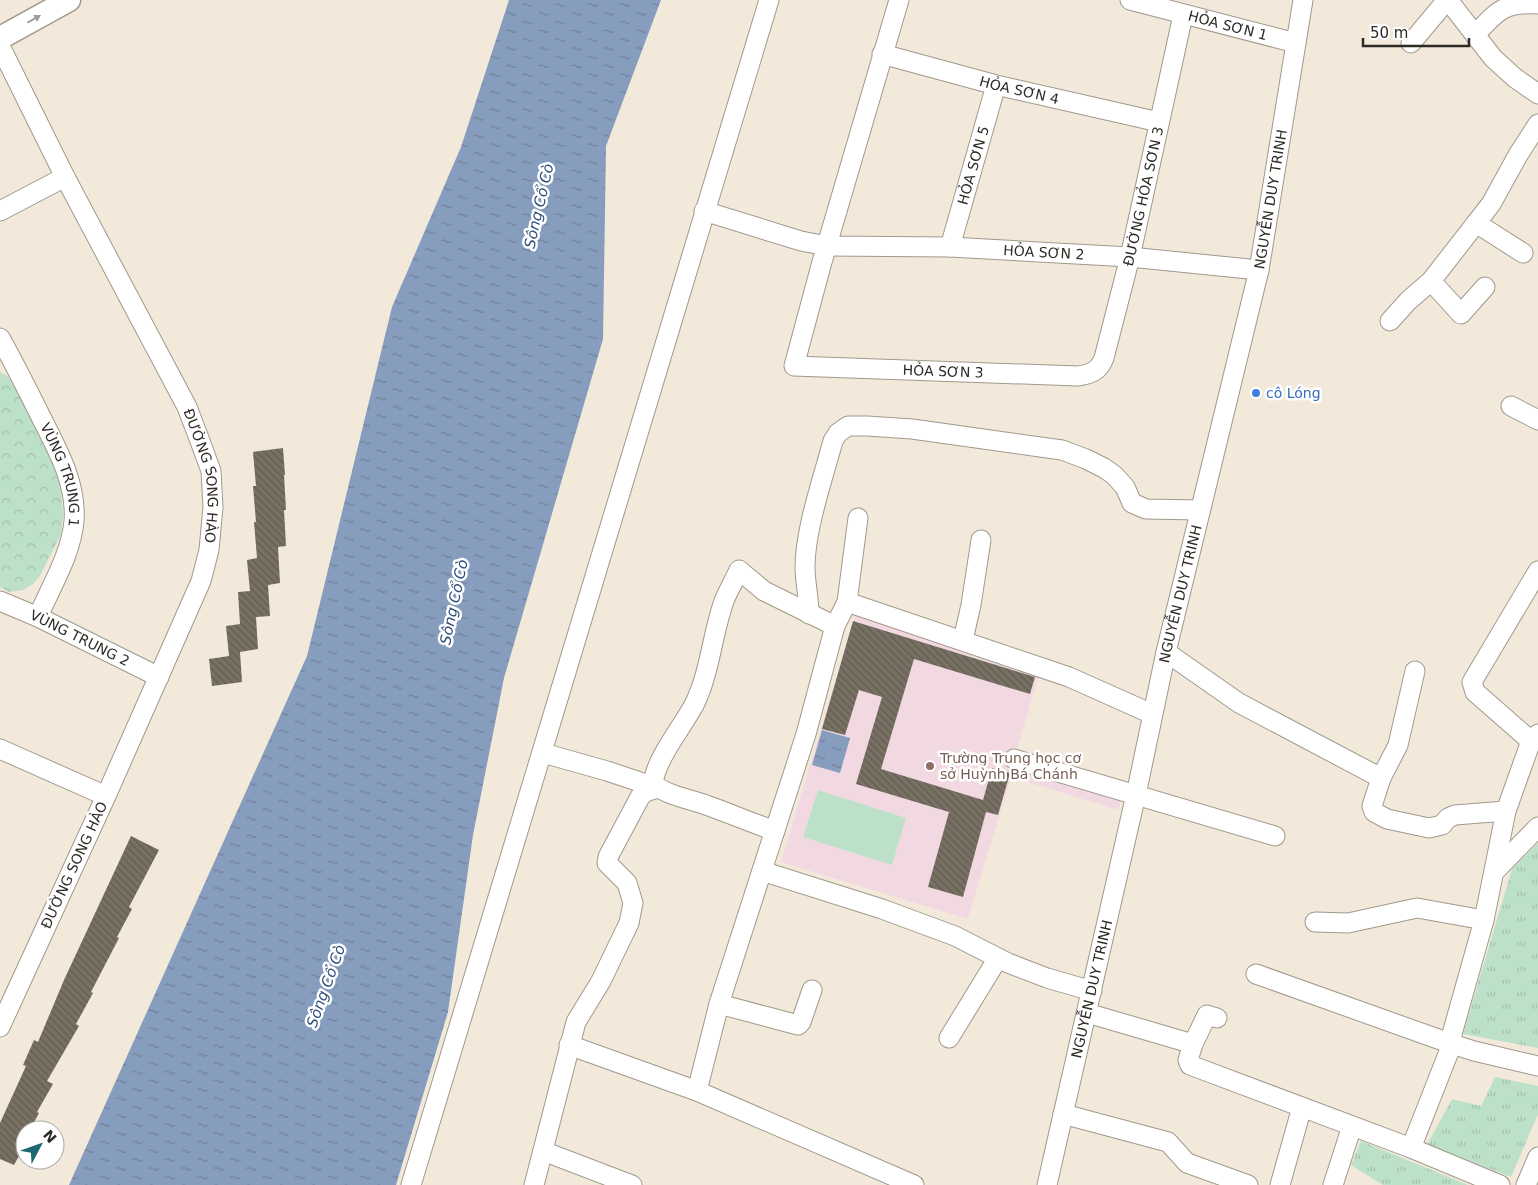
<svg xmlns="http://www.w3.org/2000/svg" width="1538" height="1185" font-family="'DejaVu Sans',sans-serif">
<defs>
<pattern id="grass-tufts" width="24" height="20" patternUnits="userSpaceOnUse" patternTransform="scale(1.25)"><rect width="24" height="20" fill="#bde1c8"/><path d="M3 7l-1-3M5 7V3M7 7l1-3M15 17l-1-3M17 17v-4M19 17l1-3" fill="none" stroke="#a3c1ac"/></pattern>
<pattern id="park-crowns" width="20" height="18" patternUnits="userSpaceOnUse" patternTransform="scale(1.25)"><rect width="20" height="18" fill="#bde1c8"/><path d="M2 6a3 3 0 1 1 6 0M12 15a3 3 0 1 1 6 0" fill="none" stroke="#a3c1ac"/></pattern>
<pattern id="water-ripples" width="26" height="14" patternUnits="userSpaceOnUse" patternTransform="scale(1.25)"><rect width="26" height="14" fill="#879dbd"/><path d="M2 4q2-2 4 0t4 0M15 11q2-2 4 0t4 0" fill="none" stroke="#6f8099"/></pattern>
<pattern id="building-back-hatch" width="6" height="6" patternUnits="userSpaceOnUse" patternTransform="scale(1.25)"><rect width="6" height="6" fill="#777063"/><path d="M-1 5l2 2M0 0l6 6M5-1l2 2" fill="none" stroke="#625c51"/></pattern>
</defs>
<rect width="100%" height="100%" fill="#f2e9db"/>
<path fill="#f2d9e1" d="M855 616 1040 672 1015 755 1124 789 1118 810 1011 777 968 919 781 862Z"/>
<g fill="url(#grass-tufts)">
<path d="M1538 843V1048L1463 1034 1512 869Z"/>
<path d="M1495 1077 1538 1086V1114L1511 1177 1427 1145 1452 1099 1481 1106Z"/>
<path d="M1361 1141 1468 1185H1383L1351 1165Z"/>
</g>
<path fill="url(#park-crowns)" d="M0 372 6 375 14 384 60 475 63 514 61 534 40 576 33 584 23 590 9 592 0 587Z"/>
<path fill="#bde1c8" d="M818 790 906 818 892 865 803 837Z"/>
<g fill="url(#water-ripples)">
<path d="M509 0H661L606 146 603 339 504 678 473 835 448 1012 396 1185H69L307 656 392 307 461 147Z"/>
<path d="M822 730 850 738 840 773 812 765Z"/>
</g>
<g fill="url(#building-back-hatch)">
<path d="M283 448 285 475H284L286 510H284L286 546 278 547 280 583 268 585 270 616 256 617 258 649 240 652 242 682 212 686 209 659 229 656 226 626 240 624 238 592 250 591 247 560 257 558 254 522H256L253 486H256L253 452Z"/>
<path d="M853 621 1035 677 1030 694 914 659 881 769 983 800 992 768 1010 773 998 815 986 812 963 897 928 887 949 812 856 784 882 697 859 690 845 735 822 729Z"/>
<path d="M131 836 159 850 129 907 132 909 117 937 119 938 91 992 93 993 76 1024 79 1026 47 1081 53 1084 37 1112 39 1113 30 1130H25V1145L14 1165 0 1159V1123L26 1066 23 1065 34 1040 38 1042 64 980Z"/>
</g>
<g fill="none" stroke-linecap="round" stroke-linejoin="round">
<defs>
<g id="minor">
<path id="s1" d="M899 0 822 262 794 366 1078 376C1091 374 1099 371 1104 358L1130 257 1183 15"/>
<path id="s2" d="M1130 0 1296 43"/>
<path d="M1448 0 1493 58 1515 78 1538 94"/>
<path d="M1475 35C1497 11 1504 2 1538 4"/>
<path d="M1411 43 1447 0"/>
<path id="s3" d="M0 46 65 177 187 407 200 441 211 471 213 507 209 550 201 581 106 796 0 1027"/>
<path id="s4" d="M882 54 996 85 1159 122"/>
<path d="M0 211 65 177"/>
<path id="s5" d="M704 211 801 241 827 246 950 247 1130 257 1259 270"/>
<path d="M1476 223 1523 253"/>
<path id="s6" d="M950 247 996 85"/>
<path d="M1431 281 1461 314 1485 287"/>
<path d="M1390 321 1408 301 1431 281 1491 204 1518 155 1538 124"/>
<path id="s7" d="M0 338C13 361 25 385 37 409 54 444 77 480 74 521 71 555 51 586 38 617"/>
<path d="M1511 406 1538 420"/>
<path id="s8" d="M0 601 38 617 159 677"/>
<path d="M847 602 1069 677 1152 714"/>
<path d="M809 614C809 598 805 582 805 567 805 530 823 478 833 441L838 433 848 426H867L912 429 1062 450 1086 459 1104 468 1114 475 1125 487 1132 503 1146 509 1200 510"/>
<path d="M963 640 971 605 981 540"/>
<path d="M1166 652 1239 703 1381 778 1372 806 1374 812 1387 819 1429 828 1442 825 1448 818 1455 815 1506 811"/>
<path d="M1531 741 1475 692 1472 682 1538 571"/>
<path d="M0 749 106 796"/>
<path d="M543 753 607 771 658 788"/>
<path d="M1014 759 1275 836"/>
<path d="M1381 778 1398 745 1415 671"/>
<path d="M775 831C752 823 729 813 706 805 690 799 664 795 653 783 656 759 682 727 694 705 710 673 712 635 724 601 728 591 734 581 739 570L764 591 835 626"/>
<path d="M762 871 882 909 955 936 1008 963 1047 978 1092 991"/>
<path d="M1495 871 1538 827"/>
<path d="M1315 922 1348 923 1417 908 1484 920"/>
<path d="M1256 974 1452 1044 1474 1051 1538 1066"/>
<path d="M719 1004 798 1025 801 1022 812 990"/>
<path d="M1087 1013 1193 1044"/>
<path d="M1217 1018 1207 1015 1193 1044 1188 1060 1190 1065 1411 1148 1500 1185"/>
<path d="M949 1038 998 958"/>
<path d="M569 1045 697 1091 914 1185"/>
<path d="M697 1091 719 1004 806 734 835 626 847 602 858 518"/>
<path d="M1063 1114 1168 1142 1187 1163 1248 1185"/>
<path d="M1411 1148 1452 1044V1034L1484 920 1506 811 1531 741 1538 734"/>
<path d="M543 1151 632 1185"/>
<path d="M411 1185C531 790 648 394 769 0"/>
<path d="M534 1185 576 1022 601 981 629 923 633 903 627 883 607 863 608 857 640 797 645 792 658 788"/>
<path id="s9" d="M1047 1185 1137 790 1166 652 1259 270 1303 0"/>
<path d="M1280 1185 1302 1107"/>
<path d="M1333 1185 1352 1126"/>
<path d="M1526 1185 1538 1157"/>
</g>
<path id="major" d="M0 38 69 0"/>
</defs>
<use href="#minor" stroke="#a0998b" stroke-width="21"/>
<use href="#major" stroke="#a0998b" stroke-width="25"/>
<use href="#minor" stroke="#fff" stroke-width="19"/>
<use href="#major" stroke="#fff" stroke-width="22"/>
</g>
<defs><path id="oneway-solid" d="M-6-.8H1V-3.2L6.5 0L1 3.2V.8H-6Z" transform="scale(1.25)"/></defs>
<use fill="#a1a09d" href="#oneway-solid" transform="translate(34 19) rotate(-29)"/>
<circle fill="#3f7fe0" stroke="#fff" stroke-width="2" cx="1256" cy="393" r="5"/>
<circle fill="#8d6e63" stroke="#fff" stroke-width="2" cx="930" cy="766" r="5"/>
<g text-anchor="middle" stroke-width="5" stroke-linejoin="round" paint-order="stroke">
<g font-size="14" fill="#2e2b26" stroke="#fff">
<text dy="5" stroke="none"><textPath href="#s2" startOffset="101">HỎA SƠN 1</textPath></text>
<text dy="5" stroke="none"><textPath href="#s4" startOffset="142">HỎA SƠN 4</textPath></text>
<text dy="5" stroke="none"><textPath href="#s6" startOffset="85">HỎA SƠN 5</textPath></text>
<text dy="5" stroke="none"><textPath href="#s1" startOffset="865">ĐƯỜNG HỎA SƠN 3</textPath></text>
<text dy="5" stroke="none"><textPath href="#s9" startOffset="1011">NGUYỄN DUY TRINH</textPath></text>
<text dy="5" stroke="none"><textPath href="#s5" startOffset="345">HỎA SƠN 2</textPath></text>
<text dy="5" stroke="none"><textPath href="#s1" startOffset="530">HỎA SƠN 3</textPath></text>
<text dy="5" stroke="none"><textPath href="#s7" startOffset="151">VÙNG TRUNG 1</textPath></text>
<text dy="5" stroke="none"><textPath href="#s3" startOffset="478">ĐƯỜNG SONG HÀO</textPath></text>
<text dy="5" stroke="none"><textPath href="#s9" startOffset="606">NGUYỄN DUY TRINH</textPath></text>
<text dy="5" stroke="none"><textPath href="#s8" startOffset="88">VÙNG TRUNG 2</textPath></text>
<text transform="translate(74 865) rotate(-65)" y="5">ĐƯỜNG SONG HÀO</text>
<text dy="5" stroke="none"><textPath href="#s9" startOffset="201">NGUYỄN DUY TRINH</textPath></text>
</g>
<g font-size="14" fill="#366cbe" stroke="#fff" text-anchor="start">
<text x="1266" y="398">cô Lóng</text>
</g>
<g font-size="14" fill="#785e54" stroke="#fff" text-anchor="start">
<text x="940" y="763">Trường Trung học cơ<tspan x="940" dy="16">sở Huỳnh Bá Chánh</tspan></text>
</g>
<g font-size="15" font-style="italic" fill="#2f4e7b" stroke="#fff">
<text transform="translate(539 206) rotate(-77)" y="5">Sông Cổ Cò</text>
<text transform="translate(454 602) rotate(-78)" y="5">Sông Cổ Cò</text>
<text transform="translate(326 986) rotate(-70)" y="5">Sông Cổ Cò</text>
</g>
</g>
<g transform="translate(40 1145) rotate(49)"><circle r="24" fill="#ffffff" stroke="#abaaa8"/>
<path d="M0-4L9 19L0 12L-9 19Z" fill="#1c6870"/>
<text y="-8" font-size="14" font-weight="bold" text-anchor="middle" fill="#2e2b26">N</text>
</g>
<path d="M1363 38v8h106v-8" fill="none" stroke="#2e2b26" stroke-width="2.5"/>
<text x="1370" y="38" font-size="15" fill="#2e2b26" stroke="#ffffff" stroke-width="4" paint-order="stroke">50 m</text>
</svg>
